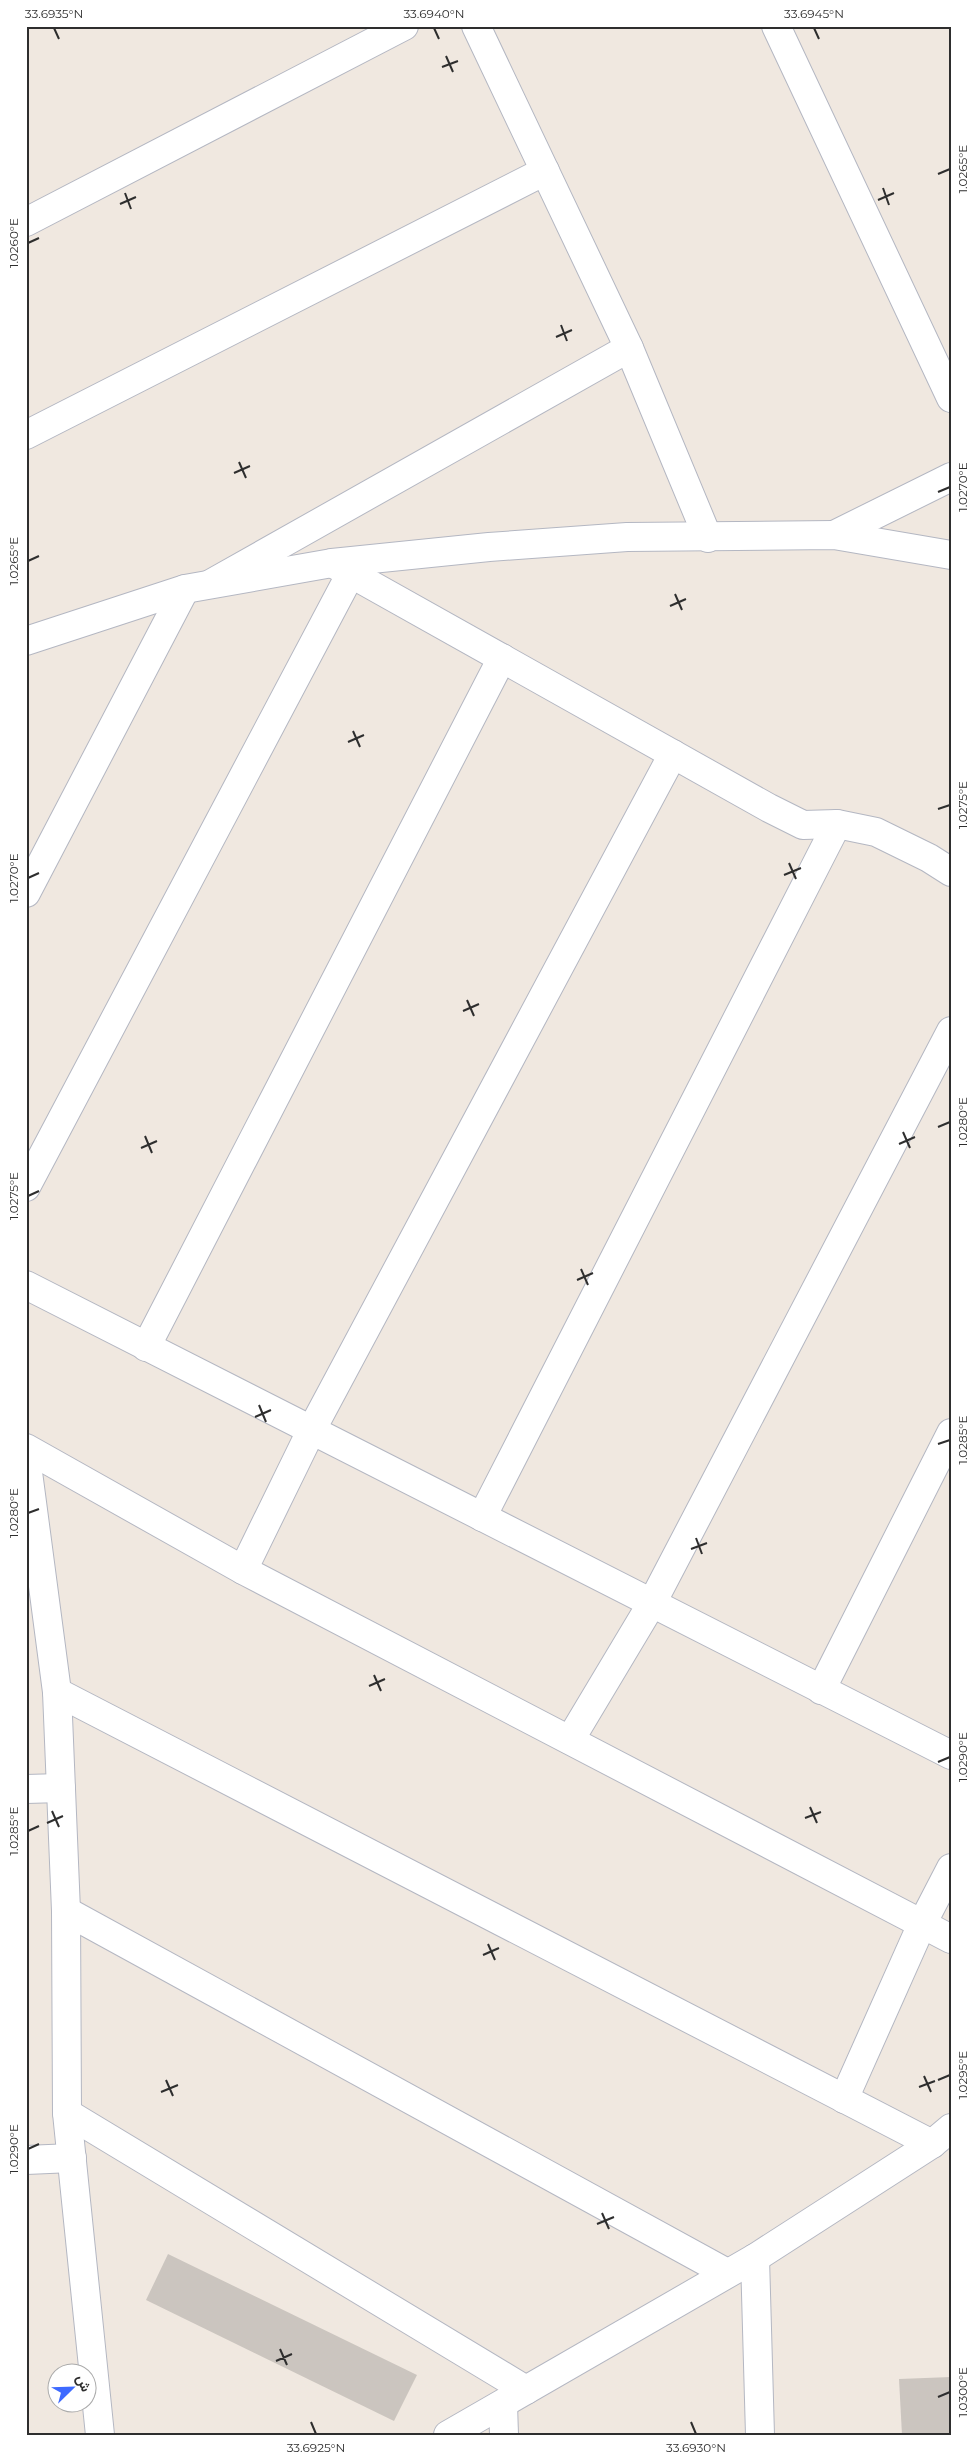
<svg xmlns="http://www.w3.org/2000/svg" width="977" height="2461" font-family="Montserrat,Vazirmatn,sans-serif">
<rect width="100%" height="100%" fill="#f0e8e0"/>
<g fill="#cbc5bf">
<path d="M168 2254 417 2375 394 2421 146 2300Z"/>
<path d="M951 2377V2435H902L899 2379Z"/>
</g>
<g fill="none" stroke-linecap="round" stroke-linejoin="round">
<defs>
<g id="minor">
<path d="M776 26 951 398"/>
<path d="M26 222 404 26"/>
<path d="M26 435 545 171"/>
<path d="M834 535 951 477"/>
<path d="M332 563 769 808 803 825 837 824 876 832 929 858 951 872"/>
<path d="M212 583 629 348"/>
<path d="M26 893 185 589"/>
<path d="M26 1187 351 573"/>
<path d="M26 1285 951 1755"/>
<path d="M146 1347 502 658"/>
<path d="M26 1448 243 1570 951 1939"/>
<path d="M26 1457 57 1692 66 1911 67 2113 100 2435"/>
<path d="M482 1517 837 824"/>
<path d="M243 1570 311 1431 673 754"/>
<path d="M821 1690 951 1433"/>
<path d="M57 1692 932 2144"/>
<path d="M570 1740 652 1603 951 1031"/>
<path d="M26 1789 61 1788"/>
<path d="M66 1911 727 2273"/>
<path d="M844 2099 922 1924 951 1868"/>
<path d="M67 2113 526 2390"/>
<path d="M26 2160 72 2158"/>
<path d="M755 2258 760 2435"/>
<path d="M503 2404 504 2435"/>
<path d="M448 2435 755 2258 932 2144 951 2128"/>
</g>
<path id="tertiary" d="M476 26 629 348 708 538"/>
<path id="secondary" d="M26 641 185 589 332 563 489 547 627 537 834 535 951 555"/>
</defs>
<use href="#minor" stroke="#b4b7c2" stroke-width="30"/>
<use href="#tertiary" stroke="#b4b7c2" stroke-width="30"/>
<use href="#secondary" stroke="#b4b7c2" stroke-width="30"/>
<use href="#minor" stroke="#fff" stroke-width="28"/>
<use href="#tertiary" stroke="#fff" stroke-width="28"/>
<use href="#secondary" stroke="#fff" stroke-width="28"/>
</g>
<path fill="none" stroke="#2e2e2e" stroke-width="2" d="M54 28 59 39M434 28 439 39M814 28 819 39M446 56 453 72M442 67 458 61M938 174 950 169M883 188 889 205M125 193 131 209M878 200 894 193M120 204 136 197M28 243 39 238M561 325 567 341M556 337 572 330M239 462 246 478M234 473 250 466M938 492 950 487M28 561 39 556M675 594 682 610M670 606 686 599M353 731 360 747M348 742 364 735M938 809 950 805M789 863 796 879M784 875 801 868M28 878 39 873M467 1000 474 1016M463 1011 479 1004M938 1127 950 1122M903 1132 910 1148M145 1136 152 1153M899 1144 915 1137M141 1148 157 1141M28 1196 39 1191M581 1269 588 1285M577 1280 593 1273M259 1405 266 1422M255 1417 271 1410M938 1444 950 1440M28 1513 39 1509M696 1538 702 1554M691 1549 707 1543M374 1675 381 1691M369 1686 385 1679M938 1762 950 1757M810 1807 817 1823M52 1811 59 1827M805 1818 821 1812M47 1823 63 1816M28 1831 39 1826M488 1944 495 1960M483 1955 499 1948M924 2076 931 2092M166 2080 173 2096M938 2080 950 2075M919 2087 935 2081M161 2092 178 2085M28 2149 39 2144M602 2213 609 2229M597 2224 614 2217M280 2349 287 2365M276 2361 292 2354M938 2397 950 2392M311 2422 316 2434M691 2422 696 2434"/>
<rect width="977" height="2461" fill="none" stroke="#ffffff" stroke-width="55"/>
<g transform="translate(72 2388) rotate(67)"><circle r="24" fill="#ffffff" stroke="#ababab"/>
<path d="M0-4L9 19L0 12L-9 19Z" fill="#3e6aff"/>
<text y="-8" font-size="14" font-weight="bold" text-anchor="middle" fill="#2e2e2e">ش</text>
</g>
<rect x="28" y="28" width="922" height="2406" fill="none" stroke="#2e2e2e" stroke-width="2"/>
<g font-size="12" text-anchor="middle" fill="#2e2e2e">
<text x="54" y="18">33.6935°N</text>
<text x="434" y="18">33.6940°N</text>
<text x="814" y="18">33.6945°N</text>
<text transform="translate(963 169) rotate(-90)" y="4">1.0265°E</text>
<text transform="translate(14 243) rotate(-90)" y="4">1.0260°E</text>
<text transform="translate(963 487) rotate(-90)" y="4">1.0270°E</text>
<text transform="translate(14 561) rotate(-90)" y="4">1.0265°E</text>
<text transform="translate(963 805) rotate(-90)" y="4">1.0275°E</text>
<text transform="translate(14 878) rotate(-90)" y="4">1.0270°E</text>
<text transform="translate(963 1122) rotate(-90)" y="4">1.0280°E</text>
<text transform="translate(14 1196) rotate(-90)" y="4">1.0275°E</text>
<text transform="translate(963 1440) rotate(-90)" y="4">1.0285°E</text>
<text transform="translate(14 1513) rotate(-90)" y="4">1.0280°E</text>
<text transform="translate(963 1757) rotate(-90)" y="4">1.0290°E</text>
<text transform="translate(14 1831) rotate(-90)" y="4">1.0285°E</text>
<text transform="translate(963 2075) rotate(-90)" y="4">1.0295°E</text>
<text transform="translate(14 2149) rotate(-90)" y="4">1.0290°E</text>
<text transform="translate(963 2392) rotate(-90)" y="4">1.0300°E</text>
<text x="316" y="2452">33.6925°N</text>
<text x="696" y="2452">33.6930°N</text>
</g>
</svg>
